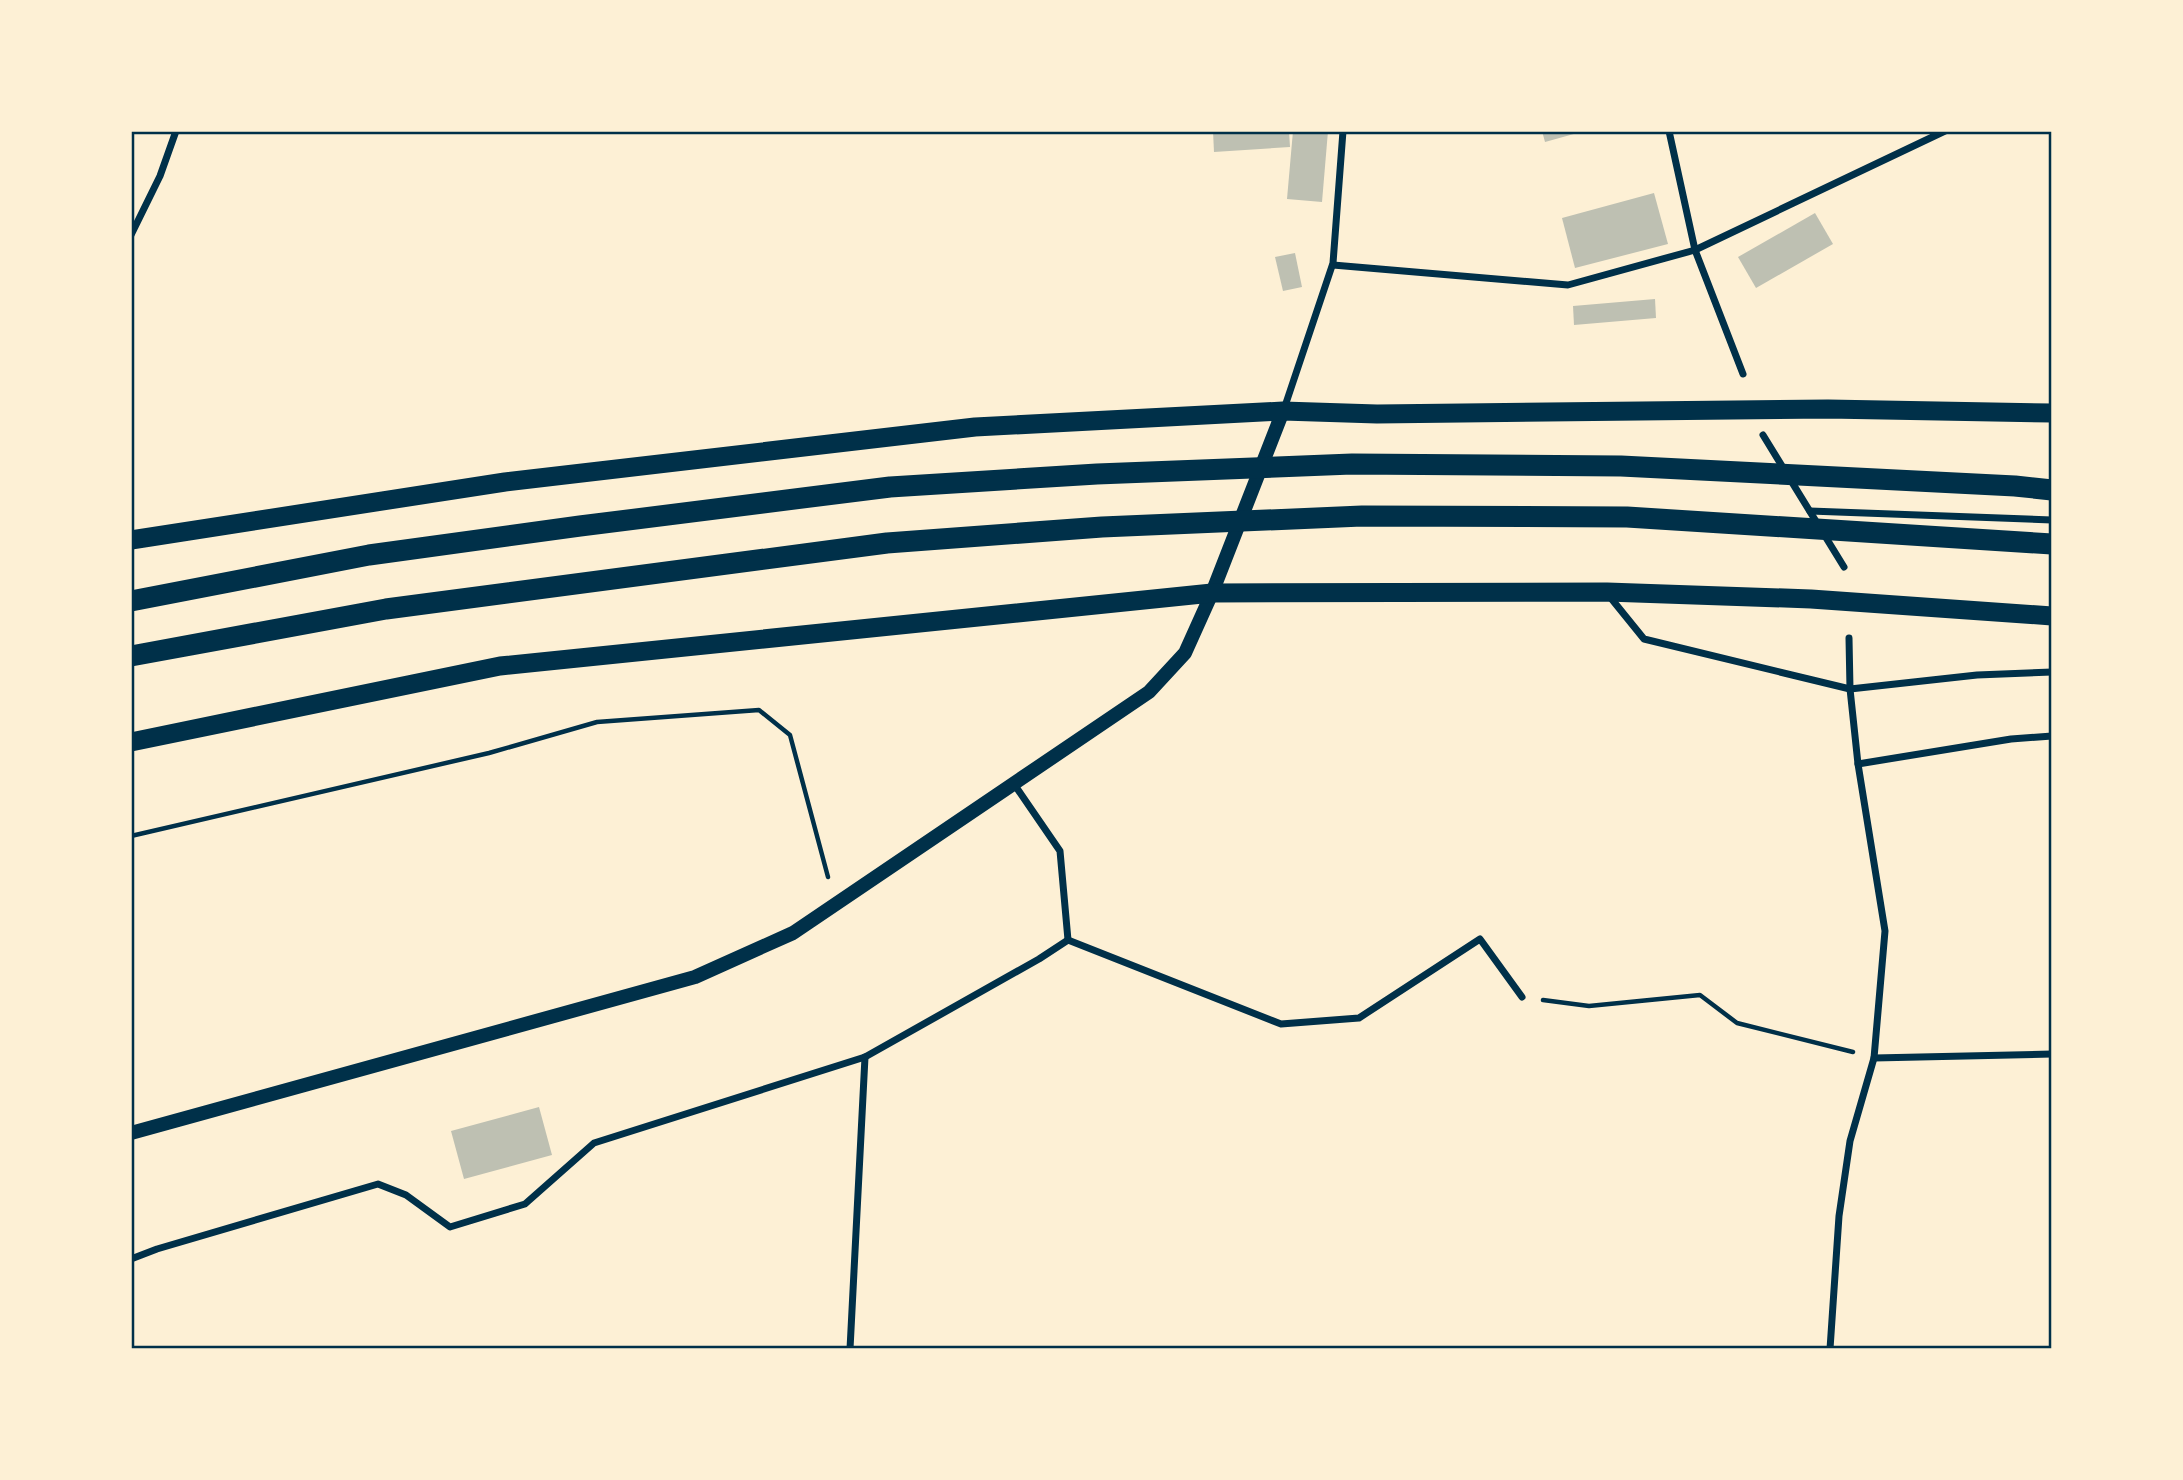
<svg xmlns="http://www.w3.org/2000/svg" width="2183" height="1480" font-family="Rubik,sans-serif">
<rect width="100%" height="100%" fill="#fdf0d5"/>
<g fill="#bec0b2">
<path d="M1213 131H1289L1290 147 1214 152Z"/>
<path d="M1293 131H1328L1322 202 1287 199Z"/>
<path d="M1542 131H1581V132L1545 142Z"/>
<path d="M1654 193 1668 244 1575 268 1562 218Z"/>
<path d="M1815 213 1833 244 1756 288 1738 257Z"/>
<path d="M1295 253 1302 287 1283 291 1275 257Z"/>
<path d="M1655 299 1656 318 1574 325 1573 306Z"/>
<path d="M539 1107 552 1155 464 1179 451 1131Z"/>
</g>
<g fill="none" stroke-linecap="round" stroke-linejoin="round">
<g stroke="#003049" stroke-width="4.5">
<path d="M131 836 489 753 597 722 759 710 790 735 828 877"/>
<path d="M1543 1000 1589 1006 1700 995 1737 1023 1853 1052"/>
</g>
<g stroke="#003049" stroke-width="7">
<path d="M1669 131 1695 250 1743 374"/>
<path d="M131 235 160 176 176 131"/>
<path d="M1333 265 1568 285 1695 250 1945 131"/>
<path d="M1284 409 1333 263 1343 131"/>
<path d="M1763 435 1844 567"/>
<path d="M1810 511 2052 520"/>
<path d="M1610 597 1644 639 1850 689 1977 675 2052 672"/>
<path d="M1858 764 2011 739 2052 736"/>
<path d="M1014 784 1060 851 1068 940"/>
<path d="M1874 1058 2052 1054"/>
<path d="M131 1259 157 1249 378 1184 406 1195 450 1227 525 1204 594 1143 865 1057 1039 959 1068 940 1281 1024 1359 1018 1480 939 1522 997"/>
<path d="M850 1349 865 1057"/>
<path d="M1830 1349 1839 1216 1850 1141 1874 1058 1885 931 1858 764 1850 689 1849 638"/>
</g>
<path stroke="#003049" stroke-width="14" d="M131 1133 695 977 793 933 1149 692 1185 653 1212 593 1283 411"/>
<g stroke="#003049" stroke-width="19">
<path d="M131 540 505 482 975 427 1283 411 1377 414 1828 409 2052 413"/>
<path d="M131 742 500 666 1212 593 1607 592 1811 599 2052 616"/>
</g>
<g stroke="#003049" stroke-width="21">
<path d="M131 601 369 555 580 526 890 487 1097 474 1352 464 1621 466 2015 486 2052 490"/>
<path d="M131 656 386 609 887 543 1102 527 1362 516 1627 517 2052 544"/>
</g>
</g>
<rect width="2183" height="1480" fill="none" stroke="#fdf0d5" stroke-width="266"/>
<rect x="133" y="133" width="1917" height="1214" fill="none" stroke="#003049" stroke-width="2.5"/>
</svg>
